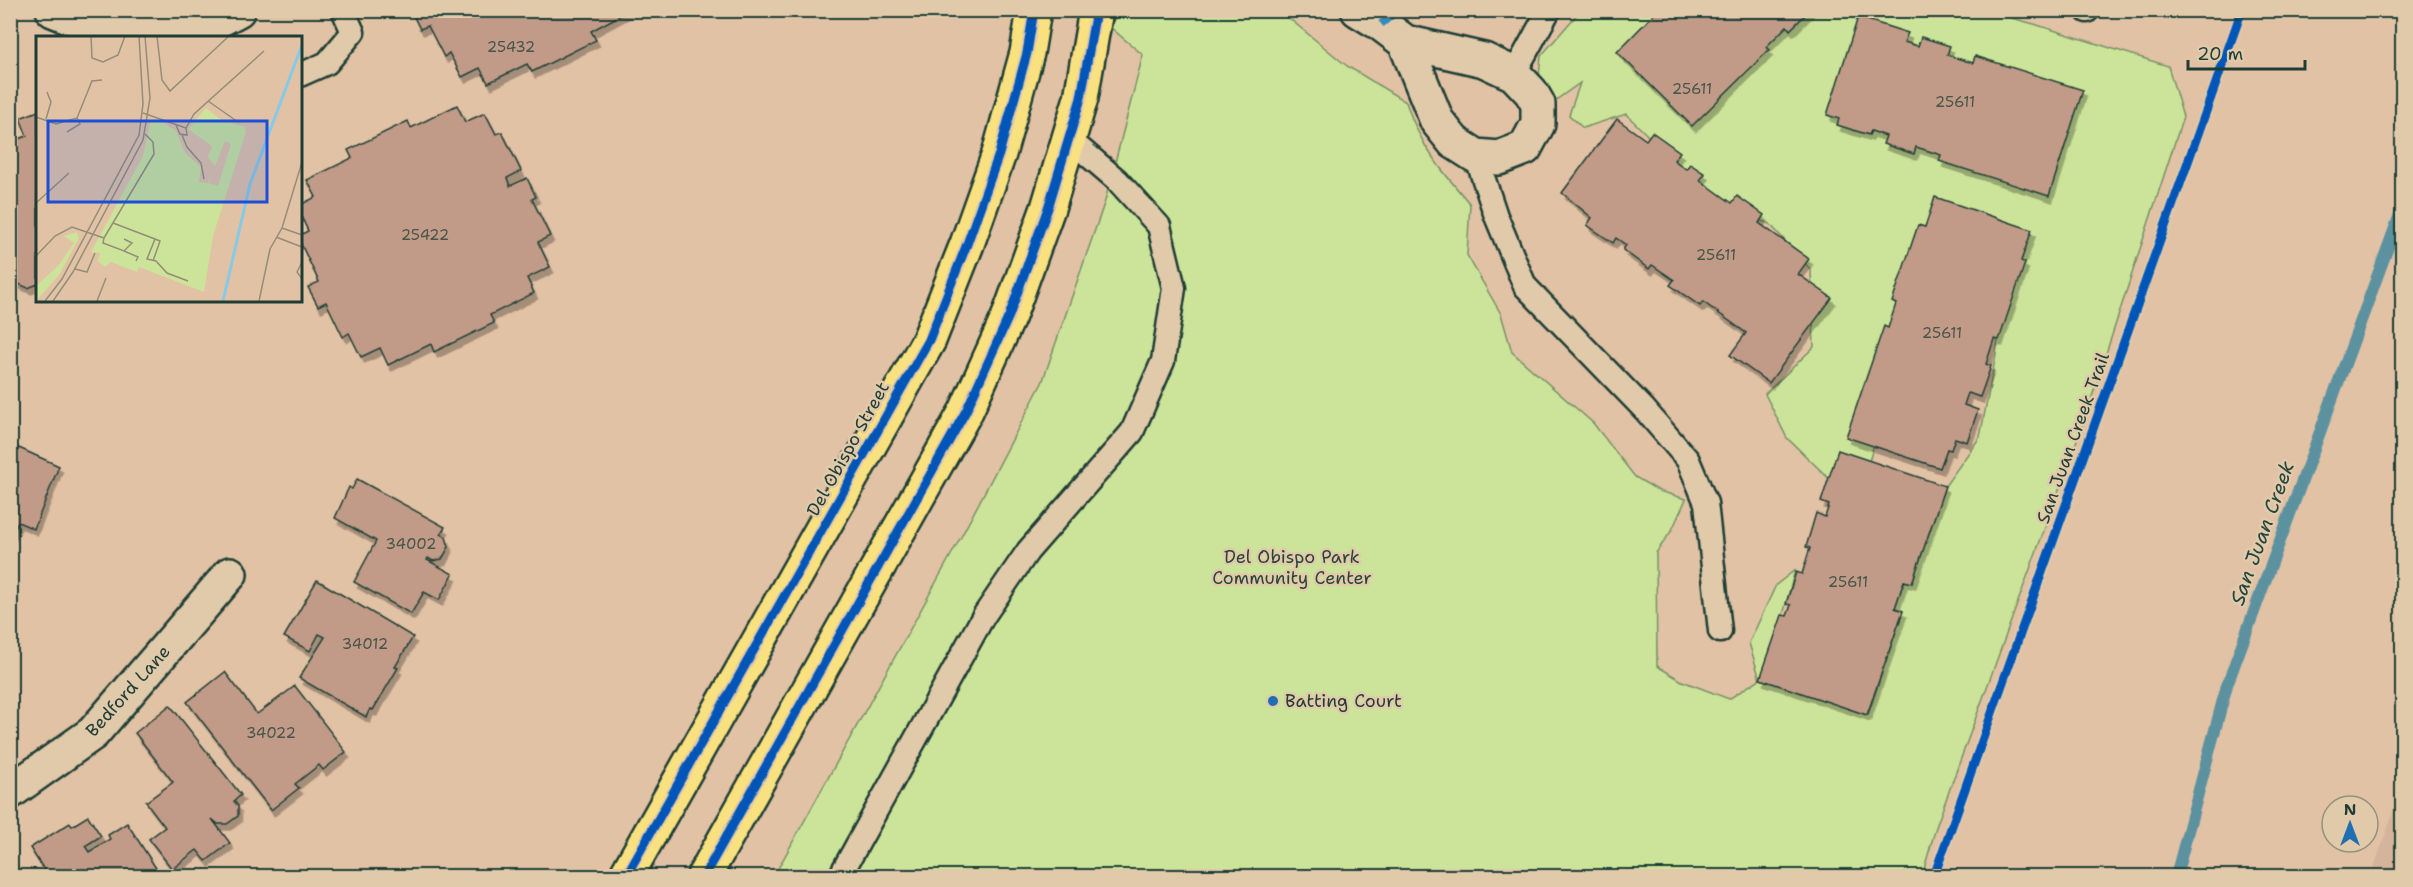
<svg xmlns="http://www.w3.org/2000/svg" width="2413" height="887" font-family="'Shantell Sans',sans-serif">
<defs>
<filter id="shadow"><feDropShadow dx="3.5" dy="6" stdDeviation="0" flood-color="#0004"/></filter>
</defs>
<rect width="100%" height="100%" fill="#e2c2a5"/>
<filter id="ink" filterUnits="userSpaceOnUse"><feTurbulence type="fractalNoise" baseFrequency=".0167" numOctaves="2"/><feDisplacementMap in="SourceGraphic" scale="12" xChannelSelector="R" yChannelSelector="G"/><feConvolveMatrix kernelMatrix="1 2 1 2 8 2 1 2 1" color-interpolation-filters="sRGB"/></filter>
<g filter="url(#ink)">
<path fill="#d4b49a" d="M2402 787V876H2371L2373 870Z"/>
<path fill="#cce499" stroke="#769066" stroke-width="1.5" d="M1981 10 2034 24 2168 66 2183 117 2086 415 1936 827 1922 876H774L961 537 1042 383 1105 201 1143 55 1110 27 1119 11H1280L1347 66 1406 102C1420 146 1441 170 1470 204L1467 255 1501 314 1512 352 1593 423 1635 477 1659 491 1686 499 1672 530 1656 553 1657 666 1682 681 1729 699 1760 679 1749 643 1776 585 1795 570 1767 675 1778 685 1868 715 1903 611 1895 608 1904 581 1912 583 1945 486 1980 437 1996 355 2010 244 1886 404 1860 492 1842 491 1787 438 1765 394 1814 347 1811 270 1769 223 1726 213 1626 114 1583 128 1569 115 1580 83 1553 102 1538 88 1541 56 1580 11Z"/>
<g fill="none" stroke-linecap="round" stroke-linejoin="round">
<path stroke="#5c929f" stroke-width="12" d="M2176 876 2227 685 2402 209"/>
</g>
<g fill="#c19b88" stroke="#1f3d34" stroke-width="1.5" filter="url(#shadow)">
<path d="M630 10 591 31 596 40 532 72 527 64 488 83 480 68 462 77 449 53 444 57 428 26 420 29 411 11Z"/>
<path d="M1658 10 1664 13 1666 10H1810L1790 30 1787 26 1766 47 1769 50 1692 126 1617 52Z"/>
<path d="M1858 17 1908 33 1904 42 1918 46 1921 37 1950 46 1947 55 1973 63 1975 56 2083 90 2049 196 1939 161 1941 155 1916 147 1914 154 1883 144 1886 136 1871 131 1869 135 1837 125 1839 119 1827 115Z"/>
<path d="M457 105 465 122 485 113 496 134 502 132 521 171 507 178 510 186 527 178 536 197 532 199 550 236 538 242 550 267 527 278 534 293 490 315 494 323 434 352 431 344 388 365 380 348 361 357 349 333 343 337 326 302 318 306 308 287 319 282 300 242V235L308 231 300 214V205L316 197 307 180 352 158 348 150 408 121 411 128Z"/>
<path d="M38 111V284L28 288 12 281 10 278V142L27 136 20 118Z"/>
<path d="M1617 119 1646 140 1652 132 1680 152 1674 160 1686 169 1690 164 1705 174 1700 180 1732 203 1737 196 1764 215 1759 223 1809 259 1798 274 1832 298 1769 383 1730 355 1746 333 1703 302 1700 306 1670 285 1674 280 1652 265 1649 269 1623 250 1626 245 1616 238 1613 243 1587 225 1592 218 1562 193Z"/>
<path d="M1935 197 2032 230 2021 261 2025 263 1999 340 1994 339 1986 364 1991 366 1980 397 1968 393 1964 405 1978 410 1967 442 1955 438 1951 450 1947 449 1940 468 1846 437 1884 326 1888 328 1896 304 1892 302 1918 225 1925 227Z"/>
<path d="M10 444 59 466 34 529 18 522 10 539Z"/>
<path d="M1838 450 1945 486 1912 583 1904 581 1895 608 1903 611 1867 715 1760 679 1782 615 1787 616 1791 605 1786 604 1796 572 1802 574 1810 548 1806 547 1816 513 1825 517 1829 505 1821 502Z"/>
<path d="M357 479 445 527 441 534 446 537 449 547 442 559 433 561 428 558 427 560 453 574 439 600 424 592 411 614 354 582 376 541 335 518 349 487 352 489Z"/>
<path d="M317 580 413 637 395 667 398 668 373 710 370 709 366 717 299 678 325 637 319 634 310 651 284 637Z"/>
<path d="M225 672 257 714 295 686 346 752 323 770 319 765 295 784 299 788 271 810 187 702Z"/>
<path d="M170 705 241 795 234 801 238 806V816L227 824H218L212 819 230 843 206 861 197 850 172 869 149 839 165 827 146 802 173 782 135 733Z"/>
<path d="M88 816 101 836 85 846 89 852 110 839 108 835 127 823 161 876H48L30 848 70 823 72 826Z"/>
</g>
<g fill="none" stroke-linecap="round" stroke-linejoin="round">
<defs>
<g id="lane">
<path d="M2087 10V11"/>
<path d="M1514 74 1549 10"/>
<path d="M300 75 327 63 353 32 343 10"/>
<path d="M1476 156 1496 216 1525 286 1645 410 1688 460 1706 503 1720 631"/>
<path d="M840 876 983 617 1028 551 1132 432 1163 361 1174 288 1159 226 1117 180 1069 139"/>
</g>
<g id="street">
<path d="M53 10 93 26H208L238 10"/>
<path d="M10 792 93 733 230 574"/>
</g>
<path id="secondary" d="M1358 10 1381 24 1405 42 1484 60 1514 74 1531 92 1538 104V124L1525 148 1499 158 1476 156 1454 142 1437 121 1405 42"/>
<g id="primary">
<path d="M626 876 929 340 967 244 999 154 1027 53 1034 10"/>
<path d="M704 876 966 411 1009 316 1048 208 1081 98 1096 10"/>
</g>
</defs>
<use href="#lane" stroke="#1f3d34" stroke-width="27"/>
<use href="#street" stroke="#1f3d34" stroke-width="38"/>
<use href="#secondary" stroke="#1f3d34" stroke-width="38"/>
<use href="#primary" stroke="#1f3d34" stroke-width="38"/>
<use href="#lane" stroke="#e1caaa" stroke-width="22"/>
<use href="#street" stroke="#e1caaa" stroke-width="33"/>
<use href="#secondary" stroke="#e1caaa" stroke-width="33"/>
<use href="#primary" stroke="#fae180" stroke-width="33"/>
<path stroke="#3589bb" stroke-width="8" stroke-dasharray="15 8" stroke-linecap="butt" d="M1381 24 1398 10"/>
<defs>
<g id="cycleway">
<path d="M626 876 929 340 967 244 999 154 1027 53 1034 10"/>
<path d="M704 876 966 411 1009 316 1048 208 1081 98 1096 10"/>
<path d="M1934 876 2242 10"/>
</g>
</defs>
<use href="#cycleway" stroke="#e1caaa" stroke-width="13"/>
<use href="#cycleway" stroke="#0057b8" stroke-width="9"/>
</g>
</g>
<circle fill="#1f6fb2" stroke="#e1caaa" stroke-width="2" cx="1273" cy="701" r="6"/>
<g text-anchor="middle" stroke-width="5" stroke-linejoin="round" paint-order="stroke">
<g font-size="15" fill="#485449">
<text x="511" y="52">25432</text>
<text x="1692" y="94">25611</text>
<text x="1955" y="107">25611</text>
<text x="425" y="240">25422</text>
<text x="1716" y="260">25611</text>
<text x="1942" y="338">25611</text>
<text x="411" y="549">34002</text>
<text x="1848" y="587">25611</text>
<text x="365" y="649">34012</text>
<text x="271" y="738">34022</text>
</g>
<g font-size="18" fill="#1f3d34" stroke="#e1caaa">
<text transform="translate(2073 438) rotate(-70)" y="6">San Juan Creek Trail</text>
<text transform="translate(848 449) rotate(-61)" y="6">Del Obispo Street</text>
<text transform="translate(128 691) rotate(-48)" y="6">Bedford Lane</text>
</g>
<g font-size="18" fill="#284539" stroke="#e1caaa">
<text x="1292" y="563">Del Obispo Park<tspan x="1292" dy="21">Community Center</tspan></text>
</g>
<g font-size="18" fill="#1f3d34" stroke="#e1caaa" text-anchor="start">
<text x="1285" y="707">Batting Court</text>
</g>
<g font-size="20" font-style="italic" fill="#24443d" stroke="#e1caaa">
<text transform="translate(2262 533) rotate(-70)" y="7">San Juan Creek</text>
</g>
</g>
<g transform="translate(36 36)">
<rect width="266" height="266" fill="#e2c2a5"/>
<path d="M170 72 185 84 209 91 210 96 177 200 168 256 103 231 101 236 75 226 69 231 62 225 64 217 55 216 107 120 115 84H123L140 95 149 117 165 131 163 146 172 147 175 137 173 147 182 150 195 108 189 105 179 130 172 121 176 110 152 93ZM41 196 43 202 23 239 0 265V250L23 229 38 207 28 200Z" fill="#cce499"/>
<path fill="none" stroke="#85cae6" stroke-width="3" d="M187 265 214 148 266 9"/>
<path fill="none" stroke="#948d78" stroke-width="1.5" d="M55 0 56 22 67 26 82 19 89 0M121 0 126 44 134 55 193 0M172 65 202 86M107 77 150 92 151 99 144 98 140 89M0 81 20 88 41 82 56 45 66 44M10 83 15 66 11 56M150 92 158 78 228 15M31 96 44 88 41 82M146 99 151 111 165 127 168 143M0 167 33 137M77 187 119 203 111 223 120 225 131 237 152 245M246 192 266 199M240 201 266 211M68 202 67 207 88 215 96 207 88 203M88 215 102 221 100 225M0 220 19 200 36 191 68 202 118 118 117 106 109 98M117 225 124 205 119 203M266 226 261 236 266 243M39 233 51 236 59 217M9 265 26 243 103 99 107 68 103 0M17 265 37 236 107 104 114 62 109 0M61 265 70 242M223 265 234 213 246 192 266 126"/>
<path fill="#1d4ed8" fill-opacity="0.15" stroke="#1d4ed8" stroke-width="3" d="M12 85H231V166H12Z"/>
<rect width="266" height="266" fill="none" stroke="#1f3d34" stroke-width="3"/>
</g>
<rect width="2413" height="887" fill="none" stroke="#e1caaa" stroke-width="36"/>
<rect x="18" y="18" width="2377" height="851" fill="none" stroke="#1f3d34" stroke-width="2" filter="url(#ink)"/>
<g transform="translate(2350 824)"><circle r="28" fill="#e1caaa" stroke="#93927b" stroke-width="1.5"/>
<path d="M0-4.5L10 22L0 15L-10 22Z" fill="#1f6fb2"/>
<text y="-9" font-size="16" font-weight="bold" text-anchor="middle" fill="#1f3d34">N</text>
</g>
<path d="M2188 60v9h117v-9" fill="none" stroke="#1f3d34" stroke-width="3"/>
<text x="2197" y="60" font-size="18" fill="#1f3d34" stroke="#e1caaa" stroke-width="4.5" paint-order="stroke">20 m</text>
</svg>
